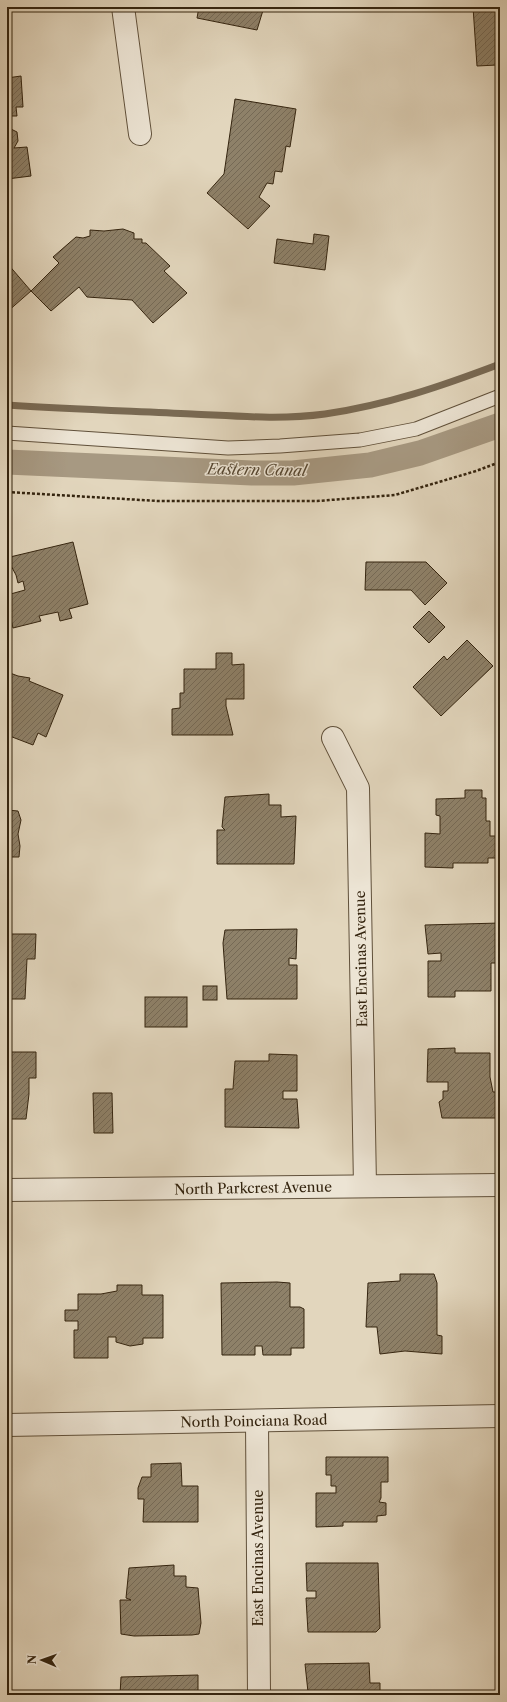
<svg xmlns="http://www.w3.org/2000/svg" width="507" height="1702" font-family="'Libre Caslon Text',serif">
<defs>
<pattern id="building-hatch" width="6" height="6" patternUnits="userSpaceOnUse"><rect width="6" height="6" fill="#8e8169"/><path d="M-1 1l2-2M0 6l6-6M5 7l2-2" fill="none" stroke="#756955"/></pattern>
</defs>
<rect width="100%" height="100%" fill="#e2d6bd"/>
<filter id="stains"><feTurbulence type="fractalNoise" baseFrequency=".005" numOctaves="4"/><feColorMatrix values="0 0 0 0 .2 0 0 0 0 .09 0 0 0 0 .02 0 0 0 .5 -.17"/></filter>
<radialGradient id="worn" r=".72"><stop offset=".6" stop-color="#630" stop-opacity="0"/><stop offset="1" stop-color="#630" stop-opacity=".3"/></radialGradient>
<g fill="none" stroke-linecap="round" stroke-linejoin="round">
<path stroke="#796a54" stroke-width="7" d="M7 405C69 409 130 411 192 414 236 416 281 420 325 414 387 405 442 386 500 364"/>
<path stroke="#a79982" stroke-width="25" d="M7 462 252 473H293L370 465 420 453 500 425"/>
</g>
<g fill="url(#building-hatch)" stroke="#34240f">
<path d="M199 7H264L257 30 197 18Z"/>
<path d="M473 7H500V87H499L497 65 477 66Z"/>
<path d="M21 76 23 107H16L17 116H10L11 129 17 132 18 141 14 148 27 147 31 176 7 179V78Z"/>
<path d="M235 99 296 109 290 147 286 146 282 172 275 171 273 184 267 183 259 197 270 206 248 229 207 193 224 174Z"/>
<path d="M123 229 134 233V239H142V243H146L170 266 164 271 187 293 153 323 132 300 87 297 79 287 51 311 31 291 59 263 53 257 76 237 83 238 90 236V230L104 231Z"/>
<path d="M314 234 329 236 325 270 274 263 277 239 313 244Z"/>
<path d="M7 263 31 291 7 312Z"/>
<path d="M73 542 88 604 69 609 72 618 60 621 58 612 39 616 41 621 13 628 7 603V595L25 590 23 581 18 583 16 575 9 562 10 557Z"/>
<path d="M366 562H426L447 583 425 605 411 590H365Z"/>
<path d="M429 611 445 627 429 643 413 627Z"/>
<path d="M467 640 493 666 441 716 413 687 444 656 447 660Z"/>
<path d="M216 653H232V665L244 664V699H226V706L233 735H172V709L180 708V693H184V669H216Z"/>
<path d="M10 673 18 676 30 678 29 681 63 695 46 737 38 733 33 745 7 735 8 721 7 720V680Z"/>
<path d="M465 790H482V798H486V821H490V836H500V858H488V863H453V868L425 867V833L440 834V816L436 815V799L465 798Z"/>
<path d="M269 794V805H281V817L296 816 294 864H217V830H225L222 827 225 797Z"/>
<path d="M7 810 18 811 21 820 18 834 20 846 19 857H10L9 870H7Z"/>
<path d="M500 876V894H496V881H500Z"/>
<path d="M500 923V963H491V991H455V997H428V961H441V953L428 954 425 925Z"/>
<path d="M297 929 296 959 289 958V965H297V999H227L223 943 225 930Z"/>
<path d="M7 934H36L35 959H27L25 999H7Z"/>
<rect x="203" y="986" width="14" height="14"/>
<rect x="145" y="997" width="42" height="30"/>
<path d="M455 1048V1053H490V1077L493 1092H500V1118H442L439 1102 443 1099V1091H448V1082H427L428 1049Z"/>
<path d="M7 1052H36V1078H29V1094L26 1119H7Z"/>
<path d="M269 1054 297 1055V1091H283V1099H297L299 1128 225 1127V1089H233L235 1061H269Z"/>
<path d="M93 1093H112L113 1133H94Z"/>
<path d="M400 1274H434L437 1283V1335L442 1336V1354L405 1351 380 1354 377 1327H366L368 1283 400 1281Z"/>
<path d="M277 1282 290 1283V1307H300L304 1309V1348H291V1355H263L262 1346H255V1355H222L221 1283Z"/>
<path d="M117 1285H142V1295H163V1338H143V1344L130 1346 116 1342V1337H108V1358H74V1330H78V1321H65V1310H78V1294H101L117 1291Z"/>
<path d="M326 1457H388V1482H381V1498L379 1502 386 1503V1515L377 1516V1522H343V1526L316 1527V1493H336V1486H331V1475H326Z"/>
<path d="M181 1463 182 1486H198V1522H143L144 1499H138V1488L142 1477H151V1464Z"/>
<path d="M306 1563H378L380 1628 376 1632H308L306 1598H316V1591H307Z"/>
<path d="M174 1565V1576H186V1587L198 1588 201 1623 199 1634 192 1635 134 1636 121 1634 120 1600H131L126 1598 129 1568Z"/>
<path d="M369 1663 370 1683H380V1695H321V1692H308L305 1664Z"/>
<path d="M198 1675V1695H120L121 1677Z"/>
</g>
<g fill="none" stroke-linecap="round" stroke-linejoin="round">
<defs>
<path id="lane" d="M7 433 228 448 280 446 360 440 416 429 500 396"/>
<g id="street">
<path d="M123 7 140 134"/>
<path d="M333 738 358 788 365 1186"/>
<path d="M7 1190 500 1185"/>
<path d="M257 1422 259 1695"/>
<path d="M7 1425 500 1416"/>
</g>
</defs>
<use href="#lane" stroke="#60503a" stroke-width="15"/>
<use href="#street" stroke="#60503a" stroke-width="24"/>
<path stroke="#34240f" stroke-width="2.5" stroke-dasharray="3 2" stroke-linecap="butt" d="M7 492 158 501H317L395 495 476 471 500 462"/>
<use href="#lane" stroke="#ece4d4" stroke-width="13"/>
<use href="#street" stroke="#ece4d4" stroke-width="22"/>
</g>
<g text-anchor="middle" stroke-width="3" stroke-linejoin="round" paint-order="stroke">
<g font-size="14" fill="#34240f" stroke="#ece4d4">
<text transform="translate(361 959) rotate(-91)" y="5">East Encinas Avenue</text>
<text transform="translate(253 1188) rotate(-1)" y="5">North Parkcrest Avenue</text>
<text transform="translate(254 1421) rotate(-1)" y="5">North Poinciana Road</text>
<text transform="translate(258 1558) rotate(-90)" y="5">East Encinas Avenue</text>
</g>
<g font-size="15" font-style="italic" fill="#564732" stroke="#ece4d4">
<text transform="translate(257 470) rotate(1)" y="5">Eastern Canal</text>
</g>
</g>
<rect width="507" height="1702" fill="none" stroke="#e2d6bd" stroke-width="24"/>
<rect x="8" y="8" width="491" height="1686" fill="none" stroke="#34240f" stroke-width="2"/>
<rect x="12" y="12" width="483" height="1678" fill="none" stroke="#34240f"/>
<g transform="translate(42 1660) rotate(272)" stroke="#ece4d4" stroke-width="3" paint-order="stroke">
<path d="M0-3L7 15L0 10L-7 15Z" fill="#34240f"/>
<text y="-6" font-size="11" font-weight="bold" text-anchor="middle" fill="#34240f">N</text>
</g>
<rect width="100%" height="100%" filter="url(#stains)"/>
<rect width="100%" height="100%" fill="url(#worn)"/>
</svg>
